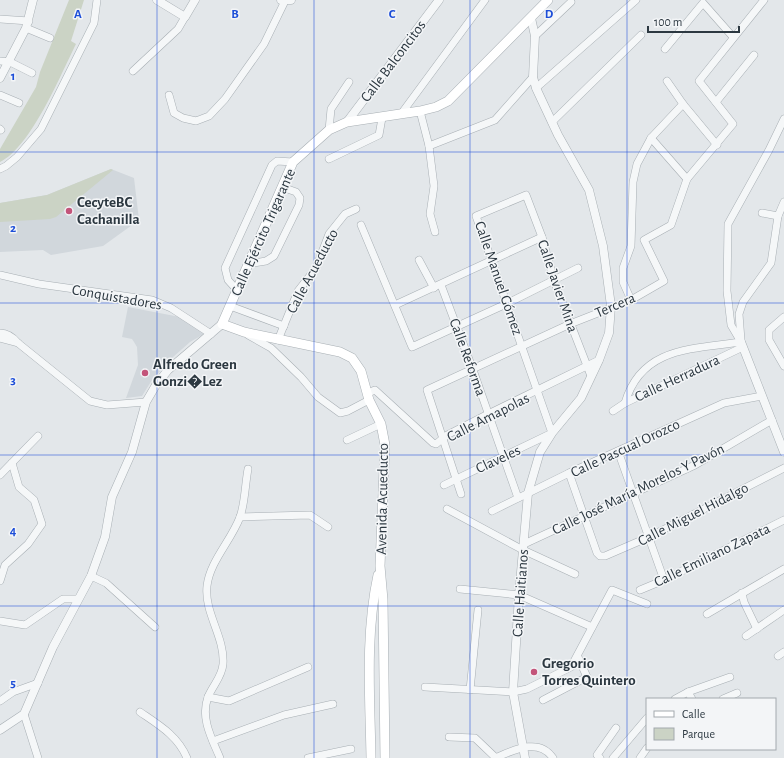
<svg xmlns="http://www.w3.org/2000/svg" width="784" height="758" font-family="'Alegreya Sans',sans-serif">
<rect width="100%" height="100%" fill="#e3e7ea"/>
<g fill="#d1d7dc">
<path d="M111 169 134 178 139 220 103 246 51 255 43 250 0 252V203L47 195Z"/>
<path d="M128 307 180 317 204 334 190 342 173 357 152 380 142 396 126 398 138 365 137 347 134 342 132 339 122 337Z"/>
</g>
<g fill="#cbd3c5">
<path d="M69 0H84L71 41 76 44C60 76 31 147 0 162V149L36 87 40 72Z"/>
<path d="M111 169 113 170 56 217 50 219 0 222V203L47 195Z"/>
</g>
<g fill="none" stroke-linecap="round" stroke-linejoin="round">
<defs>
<g id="minor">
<path d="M0 19 29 21"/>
<path d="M26 28 50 38"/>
<path d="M535 36 571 2"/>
<path d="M665 49 703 3 733 37"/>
<path d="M0 61 10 62 32 73"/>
<path d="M133 71 178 29 185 17"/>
<path d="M667 81 683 104 717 145"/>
<path d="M536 88 636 0"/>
<path d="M0 95 19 103"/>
<path d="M169 95 174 113 183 118 196 121 209 116 225 99 264 44 285 1"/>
<path d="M716 102 754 55"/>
<path d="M420 111 429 146 434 186 430 214 435 232"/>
<path d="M401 114 485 0"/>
<path d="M552 122 641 35"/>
<path d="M0 129 1 130"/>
<path d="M329 130 331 109 349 82"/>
<path d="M651 138 687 179"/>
<path d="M429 146 495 120 533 77"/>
<path d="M329 159 379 135 382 118"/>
<path d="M0 169 6 166 17 157 41 129 94 23 97 0"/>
<path d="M762 213 778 216"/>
<path d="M361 225 412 347 506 304 578 268"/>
<path d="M419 260 434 288"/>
<path d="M248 264 266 261 274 256 299 205 300 198 296 192 282 187"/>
<path d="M0 275 39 284 152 300 171 308 211 334"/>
<path d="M441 285 473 370 518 498"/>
<path d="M237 290 228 280 225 268 272 165 277 161 293 162"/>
<path d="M631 300 623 282V268L631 246 633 182 637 164 651 138 683 104"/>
<path d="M395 305 542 237"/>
<path d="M230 306 284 326"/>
<path d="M784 317 769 330V340L784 366"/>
<path d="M0 333C8 333 13 337 18 343L90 401 107 405 146 402"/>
<path d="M248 335 271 348 301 377 318 397 340 413 348 411 369 400"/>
<path d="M0 338 18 343"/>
<path d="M278 340 298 291 316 268 329 234 345 214 356 209"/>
<path d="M741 340 739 314 743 302 771 263 778 216 784 202"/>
<path d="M741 342 731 325 727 291 728 224 769 150 784 119"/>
<path d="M368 393 375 390 433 443 436 444 447 435 488 414 599 360"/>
<path d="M625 403C641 347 692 349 741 342"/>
<path d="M613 411 625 403 743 347"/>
<path d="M347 440 381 424"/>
<path d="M618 451 664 580"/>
<path d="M569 473 597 553 600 556H605L649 537 784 468"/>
<path d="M0 475 38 436"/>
<path d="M444 485 552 433 476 216 526 195 542 237 554 281 591 376"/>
<path d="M461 494 427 390 570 324 631 300 664 281 644 240 671 225 687 179 733 124 699 81 764 0"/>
<path d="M447 509 523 550 575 574"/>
<path d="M492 511 569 473 724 403 762 396"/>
<path d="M240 517 310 515 328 527"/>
<path d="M524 544 695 465 772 420"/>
<path d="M91 576 106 583 155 627"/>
<path d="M0 581 5 565 28 544 42 524 34 500 19 487 12 463"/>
<path d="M460 589 519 595 592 627"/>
<path d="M640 590 664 580 784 520"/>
<path d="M742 593 744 602 757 629"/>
<path d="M707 614 784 569"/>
<path d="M0 621 25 625 63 599H77"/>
<path d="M746 636 784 610"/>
<path d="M778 656 784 652"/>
<path d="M425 687 513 692 527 689 571 667 612 590 647 604"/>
<path d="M470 690 478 610"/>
<path d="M688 692 692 699"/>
<path d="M208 697 229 701 308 667"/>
<path d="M675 699 688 692 730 677"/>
<path d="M723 699 737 693"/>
<path d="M543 700 587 677 578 657"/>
<path d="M0 701 13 692 38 683"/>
<path d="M140 712C159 725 178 736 187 758"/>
<path d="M24 714 38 758"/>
<path d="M449 737 475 738 496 758"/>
<path d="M213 741 284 715 333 704"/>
<path d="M220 758C212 739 200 718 208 697 213 685 222 677 223 664 225 637 204 613 207 586 210 561 231 541 240 517 245 503 245 485 248 469"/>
<path d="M308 758 351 749"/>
<path d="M495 758C514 750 539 737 553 758"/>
<path d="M600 758 597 755 616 728"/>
<path d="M613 758 647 718"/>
<path d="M640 758 647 748"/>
</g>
<g id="tertiary">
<path d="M157 0 185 17 195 0"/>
<path d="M281 0H291"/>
<path d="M0 78 26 28 33 0"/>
<path d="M347 122 439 0"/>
<path d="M741 342 784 452"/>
<path d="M0 730 24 714 53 647 91 576 105 537 112 497 132 452 146 402 156 385 168 370 222 324"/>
<path d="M525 758 513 692 519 595 528 493 540 452 552 433 581 398 599 360 609 333 611 306 603 246 589 190 558 135 536 88 533 77 535 36 531 18"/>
</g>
<g id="secondary">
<path d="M371 758C370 697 365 635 378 575"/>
<path d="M385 758 383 600 380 566 385 445 381 424 369 400 361 371 352 358 340 352 244 332 222 324 293 162 329 130 347 122 420 111 436 107 448 101 548 0"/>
</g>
</defs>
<use href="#minor" stroke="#a8afb4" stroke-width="8"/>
<use href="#tertiary" stroke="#a8afb4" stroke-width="9"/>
<use href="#secondary" stroke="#a8afb4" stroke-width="10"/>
<use href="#minor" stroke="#f5f7f8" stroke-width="7"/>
<use href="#tertiary" stroke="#f5f7f8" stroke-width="8"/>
<use href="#secondary" stroke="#fff" stroke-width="9"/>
</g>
<path fill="none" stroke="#1d4ed8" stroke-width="1" stroke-opacity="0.55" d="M157 0V758M314 0V758M470 0V758M627 0V758M0 152H784M0 303H784M0 455H784M0 606H784"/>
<g fill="#c3547a" stroke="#f3f5f7" stroke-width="1.5">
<circle cx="69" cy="211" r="4"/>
<circle cx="145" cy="373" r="4"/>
<circle cx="534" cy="672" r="4"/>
</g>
<g text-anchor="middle" stroke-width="3" stroke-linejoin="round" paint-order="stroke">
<g font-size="15" fill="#2c3841" stroke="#f3f5f7">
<text transform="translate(393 61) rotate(-53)" y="5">Calle Balconcitos</text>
<text transform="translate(263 232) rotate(-66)" y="5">Calle Ejército Trigarante</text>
<text transform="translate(312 271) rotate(-62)" y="5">Calle Acueducto</text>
<text transform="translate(499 278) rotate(71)" y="5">Calle Manuel Gómez</text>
<text transform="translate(558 286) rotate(71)" y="5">Calle Javier Mina</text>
<text transform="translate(117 297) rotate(10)" y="5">Conquistadores</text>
<text transform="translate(615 305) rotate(-23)" y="5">Tercera</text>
<text transform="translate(468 357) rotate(70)" y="5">Calle Reforma</text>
<text transform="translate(677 378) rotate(-25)" y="5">Calle Herradura</text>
<text transform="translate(488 417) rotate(-27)" y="5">Calle Amapolas</text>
<text transform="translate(625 448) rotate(-25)" y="5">Calle Pascual Orozco</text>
<text transform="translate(498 459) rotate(-25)" y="5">Claveles</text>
<text transform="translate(638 489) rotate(-26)" y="5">Calle José María Morelos Y Pavón</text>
<text transform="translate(382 499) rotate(-89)" y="5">Avenida Acueducto</text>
<text transform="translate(693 514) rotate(-27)" y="5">Calle Miguel Hidalgo</text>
<text transform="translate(712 555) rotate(-26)" y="5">Calle Emiliano Zapata</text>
<text transform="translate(520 593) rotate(-86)" y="5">Calle Haitianos</text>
</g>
<g font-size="15" font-weight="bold" fill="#2c3841" stroke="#f3f5f7" text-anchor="start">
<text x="77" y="207">CecyteBC<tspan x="77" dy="17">Cachanilla</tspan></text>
<text x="153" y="369">Alfredo Green<tspan x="153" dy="17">Gonzi�Lez</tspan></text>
<text x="542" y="668">Gregorio<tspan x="542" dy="17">Torres Quintero</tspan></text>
</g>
</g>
<g font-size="13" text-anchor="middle" font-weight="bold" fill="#1d4ed8" stroke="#f3f5f7" stroke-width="3" stroke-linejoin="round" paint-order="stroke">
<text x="78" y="18">A</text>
<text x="235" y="18">B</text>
<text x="392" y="18">C</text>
<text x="549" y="18">D</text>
<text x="13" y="80">1</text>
<text x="13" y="232">2</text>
<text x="13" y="384">3</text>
<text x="13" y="535">4</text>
<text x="13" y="687">5</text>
</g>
<rect x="646" y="698" width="130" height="52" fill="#f3f5f7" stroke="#a3a9ae"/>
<rect x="654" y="711" width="20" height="6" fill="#ffffff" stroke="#a3a9ae"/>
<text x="682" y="718" font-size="12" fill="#2c3841">Calle</text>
<rect x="654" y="728" width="20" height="12" fill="#cbd3c5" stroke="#a3a9ae"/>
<text x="682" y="738" font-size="12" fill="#2c3841">Parque</text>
<path d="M648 26v6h91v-6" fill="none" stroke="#2c3841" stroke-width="2"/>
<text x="654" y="26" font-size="12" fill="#2c3841" stroke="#f3f5f7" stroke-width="3" paint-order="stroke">100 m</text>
</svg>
